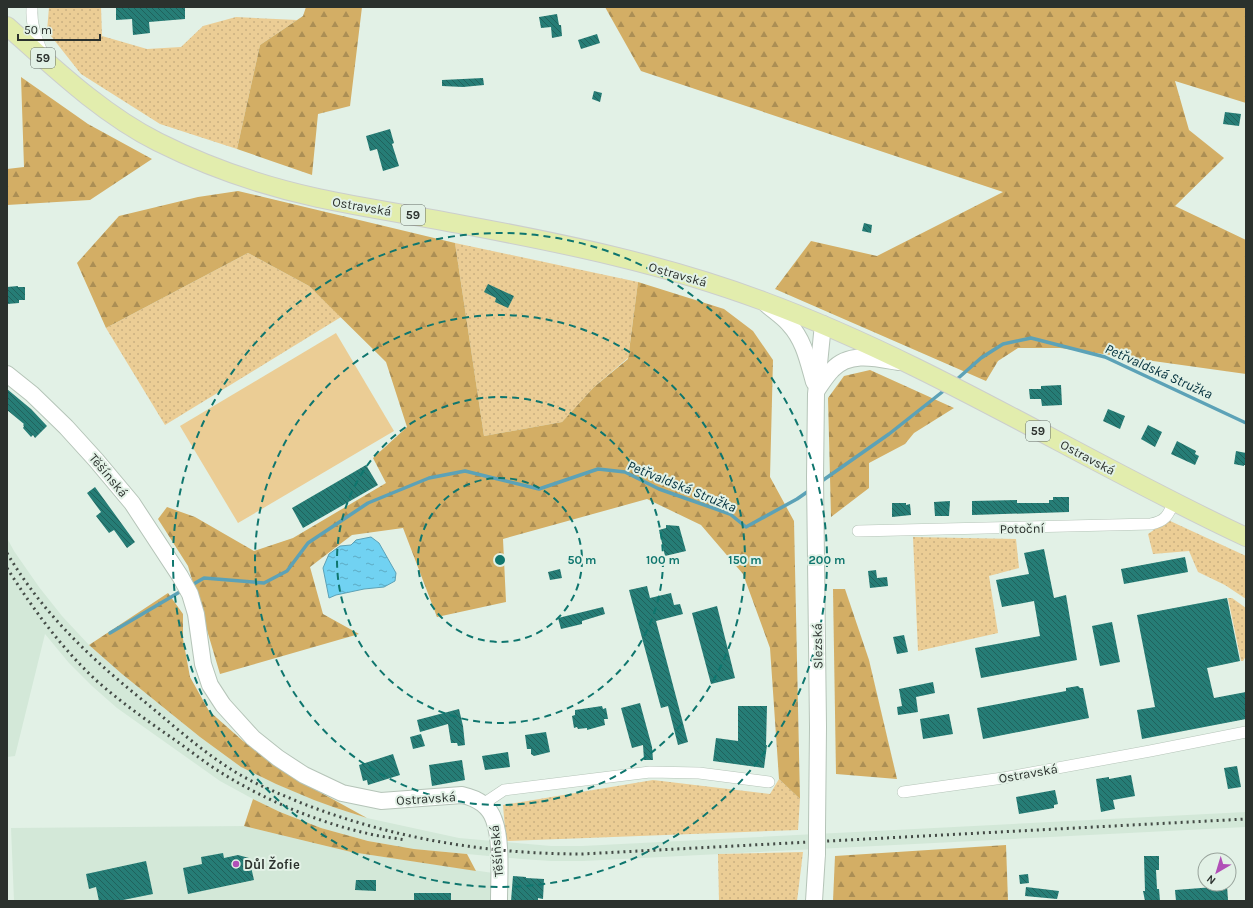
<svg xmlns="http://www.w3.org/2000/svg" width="1253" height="908" font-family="Karla,sans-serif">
<defs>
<pattern id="grass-dots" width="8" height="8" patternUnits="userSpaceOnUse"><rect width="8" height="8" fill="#ebcd95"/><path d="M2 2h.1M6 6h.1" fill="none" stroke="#cab081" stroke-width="1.8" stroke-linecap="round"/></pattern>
<pattern id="forest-firs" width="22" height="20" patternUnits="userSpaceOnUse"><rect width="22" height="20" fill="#d3ae65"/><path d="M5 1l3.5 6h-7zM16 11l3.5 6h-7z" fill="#ab8e54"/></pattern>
<pattern id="water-ripples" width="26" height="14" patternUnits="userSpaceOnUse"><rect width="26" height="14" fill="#71d2f2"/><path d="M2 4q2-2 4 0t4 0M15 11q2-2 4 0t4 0" fill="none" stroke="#5dabc4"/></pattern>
<pattern id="building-back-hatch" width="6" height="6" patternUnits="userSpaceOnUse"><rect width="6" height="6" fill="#267d76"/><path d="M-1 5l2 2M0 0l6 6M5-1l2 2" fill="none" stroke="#20625c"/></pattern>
</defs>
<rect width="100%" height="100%" fill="#e2f1e6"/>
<g fill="#d3e8d8">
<path d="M7 538 14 551 39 587 62 616 89 645 122 674 200 737 241 767 276 784 336 808 367 818 459 838 551 846H582L1246 812V827L583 861H551L522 859 414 849 368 841 321 828 280 812 253 799 220 781 117 708 92 686 69 663 45 634 15 756 7 757Z"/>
<path d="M244 826 351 852 493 873V901H14L11 828Z"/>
</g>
<g fill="url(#grass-dots)">
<path d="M49 7H101L102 36 147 49 181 47 203 26 236 17 297 20 260 45 237 149 160 124 81 74 47 31Z"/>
<path d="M455 243 638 282 628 358 594 387 562 422 484 436Z"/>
<path d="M248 253 309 286 341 317 165 425 106 328Z"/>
<path d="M1168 520 1246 556V599L1225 585 1198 572 1189 551 1153 554 1148 534Z"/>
<path d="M913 537 1016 539 1019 568 989 576 998 633 918 651Z"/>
<path d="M1228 598H1232L1246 608V656L1243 661H1241Z"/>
<path d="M779 779 800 799 798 830 506 841 503 805 653 780 770 794Z"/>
<path d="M803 852 797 901H719L718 854Z"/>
</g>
<g fill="url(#forest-firs)">
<path d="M306 7H362L350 106 318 114 312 175 237 149 260 45 303 16Z"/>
<path d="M605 7H1246V103L1175 81 1189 130 1224 158 1175 206 1246 240V374L1060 348H1018L998 361 986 381 775 289 811 241 877 256 1003 192 641 71Z"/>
<path d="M21 77 88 124 152 159 90 200 7 205V169L24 167Z"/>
<path d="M238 191 455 243 484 436 562 422 594 387 628 359 638 282 724 309 753 331 773 360 770 477 794 521 800 799 779 779 770 648 743 574 701 525 647 499 503 539 506 602 437 617 403 528 352 535 310 567 323 614 359 634 220 674 188 566 158 519 167 507 195 517 254 551 293 538 386 483 373 458 407 427 386 362 309 286 248 253 106 328 77 263 119 216 198 197Z"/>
<path d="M870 370 954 408 914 433 905 444 869 463V488L831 517 828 398 844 376Z"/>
<path d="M833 589H845L869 660 897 779 836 774Z"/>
<path d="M168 593 183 614V639L190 677 209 711 243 741 305 784 367 818 336 808 314 800 276 784 241 767 200 737 122 674 89 645Z"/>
<path d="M253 799 280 812 321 828 368 841 414 849 467 854 476 871 351 852 244 826Z"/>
<path d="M1006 845 1008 901H833L835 856Z"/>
</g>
<path fill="#ebcd95" d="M336 333 394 431 238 523 180 426Z"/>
<path fill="url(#water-ripples)" stroke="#5ca2b7" d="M371 537 379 543 396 573 395 581 384 587 364 589 336 595 329 598 323 568 329 554 340 546 351 545 356 540Z"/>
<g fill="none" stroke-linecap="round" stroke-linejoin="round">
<g stroke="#5ca2b7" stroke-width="3.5">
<path d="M955 381 981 358 1003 344 1031 338 1105 357 1246 423"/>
<path d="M819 483 889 434 946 389"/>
<path d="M190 586 204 578 264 583 287 571 308 543 368 503 429 478 465 471 539 489 598 469 625 472 659 489 730 514 746 527 797 499 810 490"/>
<path d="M110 633 183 590"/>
</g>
</g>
<g fill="url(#building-back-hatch)">
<path d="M116 7H185V19L149 22 150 33 133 35 132 19 116 20Z"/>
<path d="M557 14 559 25H561L562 36 552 38 551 27 541 28 539 17Z"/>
<path d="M597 34 600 43 581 49 578 40Z"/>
<path d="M483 78 484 85 463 87 442 86V80Z"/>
<path d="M594 91 602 93 600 102 592 99Z"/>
<path d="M1225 112 1241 114 1239 126 1223 124Z"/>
<path d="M390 129 394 143 392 144 399 166 383 171 377 149 370 151 366 136Z"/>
<path d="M864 223 872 225 871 233 862 231Z"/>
<path d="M488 284 514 296 508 308 495 302 496 298 484 292Z"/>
<path d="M18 286V287H25V300H19V303L7 304V287Z"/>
<path d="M1061 385 1062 405 1042 406 1041 399H1030L1029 389H1041V386Z"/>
<path d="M7 389 31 409 47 426 35 438 33 435 31 437 23 428 24 426 23 425 24 424 7 410Z"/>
<path d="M1108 409 1125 416 1120 429 1103 421Z"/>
<path d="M1148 425 1162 432 1155 447 1141 439Z"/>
<path d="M1177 441 1196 451 1195 454 1199 456 1195 465 1171 454Z"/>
<path d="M1236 451 1246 453V465H1244V466L1234 464Z"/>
<path d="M366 465 378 485 303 528 292 508Z"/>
<path d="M95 487 135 542 127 548 114 530 109 533 96 516 101 512 87 493Z"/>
<path d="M1053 497H1069V512L972 515V501L1017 500V503H1049V500H1053Z"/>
<path d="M950 501 949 516H935L934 502Z"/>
<path d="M892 503H906V505L910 504 911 515 892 517Z"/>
<path d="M666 525 679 526 686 551 665 556 659 530 666 528Z"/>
<path d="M1044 549 1054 598 1066 595 1077 660 981 678 975 648 1040 636 1034 601 1002 607 996 580 1029 574 1024 553Z"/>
<path d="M1185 557 1188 572 1124 584 1121 569Z"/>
<path d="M560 569 562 578 550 580 548 572Z"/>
<path d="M876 570 877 578 887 577 888 586 870 588 868 571Z"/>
<path d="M647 586 650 598 671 593 674 605 680 604 683 614 656 621 688 742 678 745 668 706 661 708 629 590Z"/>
<path d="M1227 598 1240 661 1207 668 1214 698 1246 692V719L1142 739 1137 710 1155 707 1137 615Z"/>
<path d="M717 606 735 678 711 684 692 613Z"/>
<path d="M603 607 605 614 582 621V624L561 629 558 618Z"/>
<path d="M1112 622 1120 662 1100 666 1092 626Z"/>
<path d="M904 635 908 652 897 654 893 637Z"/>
<path d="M933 682 935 693 916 697 918 712 898 715 897 707 902 706 899 689Z"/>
<path d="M1078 686 1080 688H1083L1089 718 983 739 977 708 1066 691V688Z"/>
<path d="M640 703 652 747 653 760H644L643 745 632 748 621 708Z"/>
<path d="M602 706 603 709 606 708 608 719H604L605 725 587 730V728L578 729 577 727 574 728 572 716 575 715V710Z"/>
<path d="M738 706H767L766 745H767L764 768 713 761 716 738 738 741Z"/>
<path d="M459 709 463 726 465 745 458 746 457 743H451L448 724 420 732 417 720Z"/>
<path d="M949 714 953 734 923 739 920 719Z"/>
<path d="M546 732 550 752 534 756 531 754V749H527L525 735Z"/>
<path d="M421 734 425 746 413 749 410 737Z"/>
<path d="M508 752 510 767 485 770 482 756Z"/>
<path d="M393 754 400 775 368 785 367 780 363 781 359 765Z"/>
<path d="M462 760 465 780 432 786 429 765Z"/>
<path d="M1237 766 1241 787 1228 789 1224 768Z"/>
<path d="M1131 775 1135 796 1113 800 1115 809 1101 812 1096 779 1109 777V779Z"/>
<path d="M1055 790 1058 804 1054 805V808L1019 814 1016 797Z"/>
<path d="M223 853 224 858 238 855 249 858 254 880 188 894 183 868 202 864 201 857Z"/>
<path d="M1144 856H1159V870H1156L1157 889H1159L1160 901H1145L1143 891H1145Z"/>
<path d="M146 861 153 894 118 901H99L96 887 89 889 86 874Z"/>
<path d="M1028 874 1029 883 1020 884 1019 875Z"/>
<path d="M513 876 526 877V878L544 879 543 899 538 898V901H511Z"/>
<path d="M356 880H376V891L355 890Z"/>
<path d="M1227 886 1228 900 1217 901H1176L1175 890Z"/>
<path d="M1026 887 1059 891 1057 899 1025 896Z"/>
<rect x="414" y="893" width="37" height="8"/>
</g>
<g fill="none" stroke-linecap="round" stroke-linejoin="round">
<defs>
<g id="street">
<path d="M32 7C31 25 36 38 43 54"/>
<path d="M858 531 1151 524C1166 521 1168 515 1174 502"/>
<path d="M903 792 1003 778 1150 751 1246 732"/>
<path d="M483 804 504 790 650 772 699 773 769 782"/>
</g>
<g id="secondary">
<path d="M767 305C774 311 783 317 789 324 804 340 808 361 814 382"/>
<path d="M7 374 32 394 66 427 96 460 132 503 180 576 190 594 196 614 203 664 210 685 223 705 253 738 278 758 304 775 342 793 381 801 462 795C476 798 489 805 494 820 502 841 499 878 499 901"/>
<path d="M817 390C822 383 826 376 832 370 849 351 876 358 898 362"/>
<path d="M817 830 818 727 815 477 816 394 823 324"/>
<path d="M814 901 817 854"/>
</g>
<path id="primary" d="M7 26C53 67 102 114 158 142 208 167 263 186 318 198 365 208 412 215 459 224 562 243 664 264 763 301 931 363 1083 461 1246 537"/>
</defs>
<use href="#street" stroke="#b5c4b8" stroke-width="12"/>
<use href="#secondary" stroke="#b5c4b8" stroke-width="18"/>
<use href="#primary" stroke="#cccecd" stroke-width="20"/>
<use href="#street" stroke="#fff" stroke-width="11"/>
<use href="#secondary" stroke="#fff" stroke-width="16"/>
<use href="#primary" stroke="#e2edad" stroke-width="18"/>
<g stroke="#444b46" stroke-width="3" stroke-dasharray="2 4" stroke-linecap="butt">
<path d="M7 553C42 612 87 655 140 698 172 724 202 752 237 773 257 785 278 793 299 802 389 838 486 854 582 854L1246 819"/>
<path d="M7 568C33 609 62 649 98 682 122 703 149 722 175 740 192 752 208 765 225 775 269 802 320 823 370 834 382 837 394 838 406 840"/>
</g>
<defs>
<path id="secondary-bridge" d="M817 830V854"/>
</defs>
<use href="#secondary-bridge" stroke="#b5c4b8" stroke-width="18" stroke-linecap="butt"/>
<use href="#secondary-bridge" stroke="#fff" stroke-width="16"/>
</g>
<g fill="none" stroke="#0f766e" stroke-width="2" stroke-dasharray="7 5">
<circle cx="500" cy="560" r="82"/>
<circle cx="500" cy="560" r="163"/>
<circle cx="500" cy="560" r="245"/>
<circle cx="500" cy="560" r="327"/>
</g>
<circle fill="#b14fb7" stroke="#e2f1e6" stroke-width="1.5" cx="236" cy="864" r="4"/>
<g text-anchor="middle" stroke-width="4" stroke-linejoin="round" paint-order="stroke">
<g fill="#e2f1e6" stroke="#626b64" stroke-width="1">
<rect x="31" y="48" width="24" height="20" rx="3"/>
<rect x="401" y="205" width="24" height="20" rx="3"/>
<rect x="1026" y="421" width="24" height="20" rx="3"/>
</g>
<g font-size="12" font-weight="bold" fill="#2b312d">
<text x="43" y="62">59</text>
<text x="413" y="219">59</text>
<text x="1038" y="435">59</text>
</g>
<g font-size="13" fill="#2b312d" stroke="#e2f1e6">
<text transform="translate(362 206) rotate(10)" y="5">Ostravská</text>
<text transform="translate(678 274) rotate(16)" y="5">Ostravská</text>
<text transform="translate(1088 457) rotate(28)" y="5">Ostravská</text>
<text transform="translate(109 475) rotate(50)" y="5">Těšínská</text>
<text transform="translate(1022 528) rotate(-1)" y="5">Potoční</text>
<text transform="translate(817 646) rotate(-91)" y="5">Slezská</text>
<text transform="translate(1028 773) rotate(-10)" y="5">Ostravská</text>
<text transform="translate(426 798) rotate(-4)" y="5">Ostravská</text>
<text transform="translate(496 851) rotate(-95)" y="5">Těšínská</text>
</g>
<g font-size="13" font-weight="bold" fill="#2b312d" stroke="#e2f1e6" text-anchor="start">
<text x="244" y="869">Důl Žofie</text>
</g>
<g font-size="14" font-style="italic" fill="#002f3c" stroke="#e2f1e6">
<text transform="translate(1159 371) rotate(24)" y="5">Petřvaldská Stružka</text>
<text transform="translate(682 486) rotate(22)" y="5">Petřvaldská Stružka</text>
</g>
</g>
<circle cx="500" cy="560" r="6" fill="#0f766e" stroke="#e2f1e6" stroke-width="2"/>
<g font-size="12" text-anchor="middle" font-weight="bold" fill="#0f766e" stroke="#e2f1e6" stroke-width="4" stroke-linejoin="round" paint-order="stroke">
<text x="582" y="564">50 m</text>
<text x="663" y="564">100 m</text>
<text x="745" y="564">150 m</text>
<text x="827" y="564">200 m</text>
</g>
<rect width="1253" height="908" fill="none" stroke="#2b312d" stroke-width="16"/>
<g transform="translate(1217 872) rotate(218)"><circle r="19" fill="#e2f1e6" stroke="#99a49c"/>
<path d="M0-3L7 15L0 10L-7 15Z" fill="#b14fb7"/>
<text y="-6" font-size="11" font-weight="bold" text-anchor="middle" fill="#2b312d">N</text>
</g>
<path d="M18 34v6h82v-6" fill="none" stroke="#2b312d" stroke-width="2"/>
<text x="24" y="34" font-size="12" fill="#2b312d" stroke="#e2f1e6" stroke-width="3" paint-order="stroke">50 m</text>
</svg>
